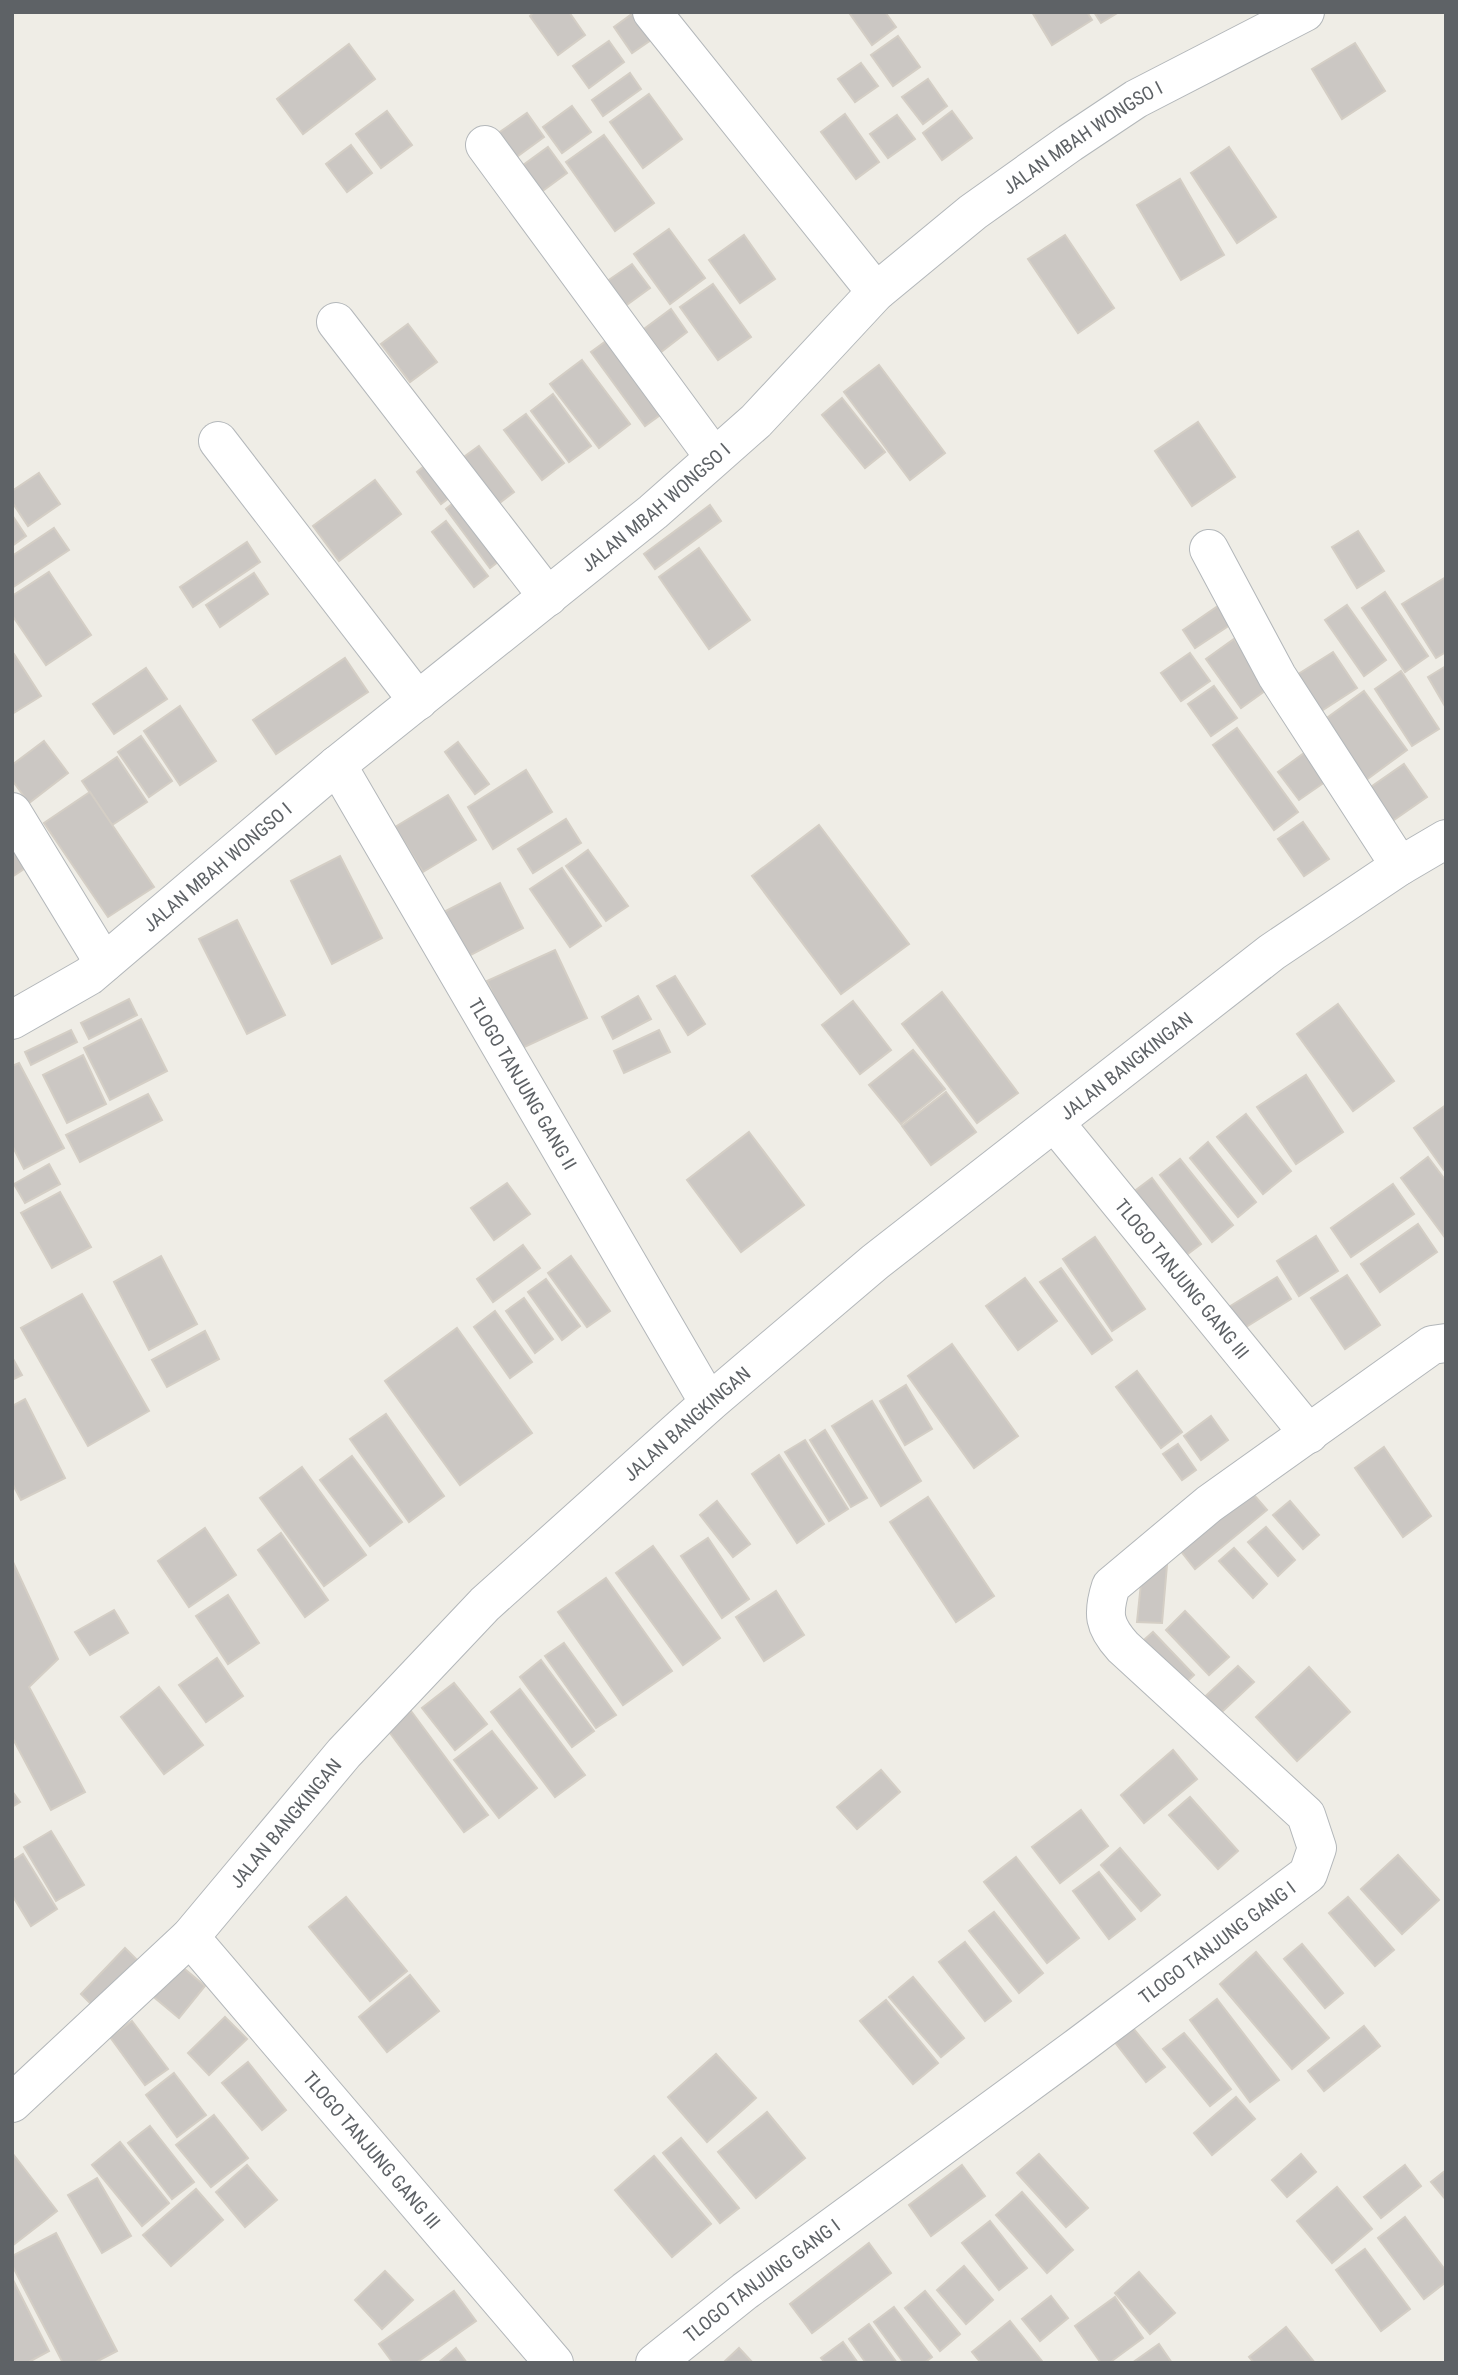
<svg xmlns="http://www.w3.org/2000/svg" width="1458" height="2375" font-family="'Roboto Condensed',sans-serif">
<rect width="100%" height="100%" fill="#efede6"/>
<g fill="#cbc7c3" stroke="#d4cec5" stroke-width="2">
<path d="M534 12H569L585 35 558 55 530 16Z"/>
<path d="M853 12H885L896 27 872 45 850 14Z"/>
<path d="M1032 12H1087L1092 20 1052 45Z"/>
<path d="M1094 12H1119L1101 23Z"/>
<path d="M632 14 651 40 632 53 614 27Z"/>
<path d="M898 36 920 67 893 86 871 55Z"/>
<path d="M609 41 624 62 589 88 573 66Z"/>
<path d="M1355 43 1385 91 1342 119 1312 69Z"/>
<path d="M349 44 375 79 303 134 277 99Z"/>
<path d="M861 63 878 86 855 102 838 79Z"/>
<path d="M630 73 641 89 603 116 592 100Z"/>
<path d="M928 79 947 106 923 124 902 97Z"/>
<path d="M649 94 682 139 643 168 610 122Z"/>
<path d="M572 106 591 132 562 153 543 127Z"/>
<path d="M387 111 412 145 381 168 356 134Z"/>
<path d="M952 111 972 138 942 160 923 133Z"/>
<path d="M527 113 544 137 511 161 494 136Z"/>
<path d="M845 114 879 162 856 179 821 132Z"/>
<path d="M897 115 915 139 888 158 870 134Z"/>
<path d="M604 135 654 203 615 231 566 162Z"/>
<path d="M351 145 372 173 347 192 326 164Z"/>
<path d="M548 147 567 173 537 195 519 168Z"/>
<path d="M1229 147 1276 217 1237 243 1191 173Z"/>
<path d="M1180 179 1224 255 1181 280 1137 205Z"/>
<path d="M669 229 705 278 670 304 634 254Z"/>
<path d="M744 235 775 279 740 303 709 260Z"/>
<path d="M1065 235 1114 308 1078 333 1028 259Z"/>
<path d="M632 264 650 288 621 309 603 284Z"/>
<path d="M713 284 751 337 718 360 680 307Z"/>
<path d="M671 309 687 332 661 352 644 329Z"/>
<path d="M408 324 437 362 410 382 381 344Z"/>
<path d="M613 336 667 410 645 426 591 352Z"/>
<path d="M582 360 630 424 599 448 550 384Z"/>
<path d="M879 365 945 453 910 480 844 392Z"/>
<path d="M553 394 591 446 569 462 531 411Z"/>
<path d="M842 398 885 452 865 468 822 415Z"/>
<path d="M526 414 564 463 542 480 504 430Z"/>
<path d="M1198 422 1235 477 1192 506 1155 451Z"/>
<path d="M479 446 514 492 493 508 457 462Z"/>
<path d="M433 459 458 491 441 504 417 472Z"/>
<path d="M39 473 60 504 28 526 12 502V491Z"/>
<path d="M375 480 401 514 339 561 313 526Z"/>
<path d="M463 495 508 554 490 568 446 509Z"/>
<path d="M710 505 721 521 655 569 644 554Z"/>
<path d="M12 515 26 536 12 546Z"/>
<path d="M446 521 488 576 474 587 432 532Z"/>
<path d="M54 528 69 550 12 588V556Z"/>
<path d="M1358 531 1384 571 1357 588 1332 547Z"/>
<path d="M247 542 260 562 193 607 180 587Z"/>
<path d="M699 548 750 620 709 649 659 577Z"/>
<path d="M49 572 91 635 46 665 12 615V596Z"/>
<path d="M254 573 268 594 220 627 206 605Z"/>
<path d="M1446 577V652L1436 658 1402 604Z"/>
<path d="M1385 592 1428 656 1405 672 1362 608Z"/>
<path d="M1347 605 1386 660 1364 676 1325 620Z"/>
<path d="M1218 606 1230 625 1195 648 1183 630Z"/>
<path d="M1234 639 1269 688 1241 708 1206 659Z"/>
<path d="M1333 652 1357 688 1315 715 1292 678Z"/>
<path d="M1190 653 1210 681 1181 701 1161 673Z"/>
<path d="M14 654 41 696 12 714V655Z"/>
<path d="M345 658 368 692 276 754 253 720Z"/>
<path d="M1446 666V708L1428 677Z"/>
<path d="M146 668 167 699 114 734 93 704Z"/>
<path d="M1401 671 1439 729 1412 746 1375 689Z"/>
<path d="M1214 686 1237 718 1211 736 1188 704Z"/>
<path d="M1364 691 1407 750 1366 780 1324 720Z"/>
<path d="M180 706 216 761 180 785 144 731Z"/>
<path d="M1237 728 1298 812 1274 830 1213 745Z"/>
<path d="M141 736 172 781 149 797 118 752Z"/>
<path d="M44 741 68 773 29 803 12 780V765Z"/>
<path d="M458 742 489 784 475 794 445 752Z"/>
<path d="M1311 748 1332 777 1299 800 1278 772Z"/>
<path d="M117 757 147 802 112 825 82 781Z"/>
<path d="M1404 764 1427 797 1388 824 1365 791Z"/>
<path d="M526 770 552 812 493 849 468 807Z"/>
<path d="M90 792 154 887 108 917 44 823Z"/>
<path d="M448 795 476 840 423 872 395 827Z"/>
<path d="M566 819 581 843 533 873 518 849Z"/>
<path d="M1303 822 1329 859 1304 876 1278 839Z"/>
<path d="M819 825 909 944 841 994 752 876Z"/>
<path d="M12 838 30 865 12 877Z"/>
<path d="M588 850 628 906 606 921 566 866Z"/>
<path d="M340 856 382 938 332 964 291 881Z"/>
<path d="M562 868 601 926 570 947 530 889Z"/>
<path d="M500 883 523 928 461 960 438 915Z"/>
<path d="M237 920 285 1015 247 1034 199 939Z"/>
<path d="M555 950 587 1018 518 1050 487 981Z"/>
<path d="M675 976 705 1024 688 1035 657 986Z"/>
<path d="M942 992 1018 1093 977 1123 902 1024Z"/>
<path d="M638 996 651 1019 613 1039 602 1017Z"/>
<path d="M129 999 137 1015 89 1039 81 1023Z"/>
<path d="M853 1001 891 1050 860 1074 822 1025Z"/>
<path d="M1338 1004 1394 1081 1353 1111 1297 1034Z"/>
<path d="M141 1019 167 1071 110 1100 84 1048Z"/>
<path d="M71 1030 77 1042 31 1065 25 1052Z"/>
<path d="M659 1030 670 1052 624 1073 614 1051Z"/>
<path d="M913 1050 945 1089 901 1124 869 1085Z"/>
<path d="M83 1055 106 1104 67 1123 43 1075Z"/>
<path d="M19 1063 64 1148 24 1169 12 1145V1066Z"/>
<path d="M1306 1075 1343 1132 1296 1164 1257 1107Z"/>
<path d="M946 1092 976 1132 931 1165 902 1126Z"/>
<path d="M148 1094 162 1120 80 1162 66 1135Z"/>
<path d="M1446 1105V1169L1444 1170 1414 1128Z"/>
<path d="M1246 1114 1291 1171 1263 1194 1217 1137Z"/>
<path d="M749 1132 804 1205 741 1252 687 1180Z"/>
<path d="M1208 1142 1256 1202 1238 1217 1190 1158Z"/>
<path d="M1428 1157 1446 1181V1239L1401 1178Z"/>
<path d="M1180 1159 1233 1225 1212 1242 1160 1175Z"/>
<path d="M49 1164 60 1184 25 1203 14 1184Z"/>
<path d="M1152 1178 1201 1244 1177 1262 1128 1196Z"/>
<path d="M507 1183 530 1214 494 1240 471 1208Z"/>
<path d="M1393 1184 1414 1214 1351 1257 1331 1228Z"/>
<path d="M60 1192 91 1247 52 1268 21 1213Z"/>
<path d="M1418 1224 1437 1252 1380 1292 1361 1264Z"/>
<path d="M1316 1236 1338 1271 1299 1296 1277 1261Z"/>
<path d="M1095 1237 1145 1309 1112 1331 1063 1259Z"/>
<path d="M523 1245 540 1268 493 1302 477 1279Z"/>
<path d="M161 1256 197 1324 149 1350 114 1282Z"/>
<path d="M571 1256 610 1311 587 1327 548 1273Z"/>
<path d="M1061 1268 1112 1340 1092 1354 1040 1282Z"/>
<path d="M1347 1275 1380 1325 1345 1349 1311 1298Z"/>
<path d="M1277 1277 1291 1299 1230 1337 1216 1315Z"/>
<path d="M1025 1278 1057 1321 1018 1350 986 1306Z"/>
<path d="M546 1279 580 1326 562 1340 528 1292Z"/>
<path d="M82 1294 149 1411 88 1446 21 1328Z"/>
<path d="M524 1298 553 1339 535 1353 506 1311Z"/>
<path d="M495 1311 532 1362 510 1378 474 1327Z"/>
<path d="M457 1328 532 1433 460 1485 385 1381Z"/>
<path d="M205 1331 219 1359 167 1387 152 1360Z"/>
<path d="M952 1344 1018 1436 974 1468 908 1376Z"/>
<path d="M12 1357 22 1375 12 1380Z"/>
<path d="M1137 1371 1182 1432 1161 1448 1116 1387Z"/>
<path d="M906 1385 932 1429 905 1445 880 1401Z"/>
<path d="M25 1399 65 1478 21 1500 12 1483V1406Z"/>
<path d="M872 1401 921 1481 881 1506 832 1426Z"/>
<path d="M386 1414 444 1496 409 1522 350 1439Z"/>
<path d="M1211 1416 1228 1440 1201 1460 1184 1436Z"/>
<path d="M825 1430 867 1498 851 1507 810 1440Z"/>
<path d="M805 1440 848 1509 829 1521 785 1452Z"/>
<path d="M1178 1444 1196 1470 1182 1480 1163 1454Z"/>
<path d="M1384 1447 1431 1516 1403 1537 1355 1468Z"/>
<path d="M779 1455 824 1524 797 1543 752 1474Z"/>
<path d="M352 1456 402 1522 370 1546 320 1480Z"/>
<path d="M302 1467 366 1555 324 1586 260 1498Z"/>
<path d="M1247 1487 1267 1510 1195 1569 1176 1545Z"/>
<path d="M928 1497 994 1596 956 1622 890 1522Z"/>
<path d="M717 1501 750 1544 733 1557 700 1515Z"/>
<path d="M1290 1501 1319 1535 1303 1549 1273 1515Z"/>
<path d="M1266 1527 1295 1560 1278 1576 1248 1542Z"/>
<path d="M205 1528 236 1575 189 1607 158 1561Z"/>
<path d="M281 1533 328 1600 305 1617 258 1550Z"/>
<path d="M708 1538 749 1599 722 1618 681 1556Z"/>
<path d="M653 1546 720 1638 683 1665 616 1573Z"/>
<path d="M1234 1548 1267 1584 1253 1598 1219 1561Z"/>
<path d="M12 1560 58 1659 29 1687 85 1792 51 1810 12 1737Z"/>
<path d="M1143 1564 1167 1565 1162 1623 1137 1622Z"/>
<path d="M606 1578 672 1671 623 1705 558 1612Z"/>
<path d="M776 1591 804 1635 764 1661 736 1617Z"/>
<path d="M228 1595 259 1643 228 1664 196 1616Z"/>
<path d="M114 1610 128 1633 90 1655 75 1632Z"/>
<path d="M1185 1611 1229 1657 1209 1675 1166 1630Z"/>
<path d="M1153 1632 1194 1675 1177 1691 1136 1647Z"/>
<path d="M564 1643 616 1715 596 1728 545 1656Z"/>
<path d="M217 1658 243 1696 206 1722 179 1685Z"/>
<path d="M541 1660 594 1731 572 1747 520 1677Z"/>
<path d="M1238 1666 1254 1682 1212 1721 1196 1705Z"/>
<path d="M1309 1667 1350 1712 1297 1761 1256 1717Z"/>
<path d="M454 1683 487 1724 455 1750 422 1708Z"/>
<path d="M159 1687 203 1745 164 1774 121 1717Z"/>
<path d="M520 1689 585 1775 555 1797 491 1712Z"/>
<path d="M411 1711 488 1815 464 1832 387 1729Z"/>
<path d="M492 1731 537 1788 499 1818 454 1760Z"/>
<path d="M1173 1750 1197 1779 1144 1823 1121 1795Z"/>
<path d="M881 1770 900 1792 857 1829 837 1807Z"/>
<path d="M12 1791 20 1802 12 1807Z"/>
<path d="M1190 1797 1238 1851 1218 1869 1169 1815Z"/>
<path d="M1081 1810 1108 1846 1060 1883 1032 1847Z"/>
<path d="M51 1831 84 1885 56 1901 24 1847Z"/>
<path d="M1120 1848 1160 1895 1141 1911 1101 1865Z"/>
<path d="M23 1854 57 1909 31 1926 12 1895V1861Z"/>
<path d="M1398 1855 1439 1900 1402 1934 1361 1889Z"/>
<path d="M1016 1857 1079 1938 1047 1963 984 1882Z"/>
<path d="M1099 1872 1135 1919 1109 1939 1073 1891Z"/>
<path d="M346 1897 407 1971 370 2001 309 1927Z"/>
<path d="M1348 1897 1394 1950 1375 1966 1329 1913Z"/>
<path d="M994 1912 1043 1973 1019 1993 969 1931Z"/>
<path d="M965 1942 1011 2001 985 2021 939 1962Z"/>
<path d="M1302 1944 1343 1993 1325 2008 1284 1959Z"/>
<path d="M125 1948 142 1965 98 2011 81 1994Z"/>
<path d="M1256 1952 1329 2038 1292 2069 1220 1984Z"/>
<path d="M175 1961 205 1986 179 2018 149 1993Z"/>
<path d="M410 1975 439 2011 387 2052 359 2017Z"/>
<path d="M913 1977 964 2038 941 2057 889 1997Z"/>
<path d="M1217 1999 1279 2080 1250 2102 1190 2020Z"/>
<path d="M886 2000 938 2063 913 2084 860 2021Z"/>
<path d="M225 2017 247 2039 209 2075 188 2053Z"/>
<path d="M132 2021 168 2069 145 2085 110 2037Z"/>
<path d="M1128 2022 1165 2067 1146 2082 1110 2036Z"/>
<path d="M1364 2026 1380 2046 1324 2091 1308 2071Z"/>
<path d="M1184 2033 1231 2089 1210 2106 1163 2049Z"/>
<path d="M716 2054 756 2098 707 2142 668 2097Z"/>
<path d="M248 2062 286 2110 262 2130 222 2083Z"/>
<path d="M174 2073 206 2115 177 2137 146 2095Z"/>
<path d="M1236 2097 1255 2119 1212 2155 1194 2133Z"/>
<path d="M767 2112 805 2158 756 2198 718 2152Z"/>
<path d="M214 2115 248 2158 211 2187 176 2145Z"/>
<path d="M150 2126 194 2182 172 2199 128 2143Z"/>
<path d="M681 2138 739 2208 720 2223 663 2153Z"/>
<path d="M120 2142 169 2203 142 2226 92 2165Z"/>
<path d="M13 2154 57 2211 12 2246V2155Z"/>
<path d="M1039 2154 1088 2208 1066 2227 1017 2173Z"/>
<path d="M1301 2154 1316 2172 1287 2197 1272 2180Z"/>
<path d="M654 2156 711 2224 672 2257 615 2190Z"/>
<path d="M247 2165 277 2200 245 2227 216 2192Z"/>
<path d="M962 2165 985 2196 931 2236 909 2205Z"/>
<path d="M1405 2165 1421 2186 1381 2218 1364 2197Z"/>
<path d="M1446 2170V2200L1431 2182Z"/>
<path d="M97 2178 131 2236 102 2253 68 2195Z"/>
<path d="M1337 2187 1372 2229 1332 2263 1297 2221Z"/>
<path d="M196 2189 223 2220 171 2266 143 2235Z"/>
<path d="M1022 2192 1073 2250 1047 2273 996 2215Z"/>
<path d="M1405 2217 1446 2271V2282L1424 2299 1378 2238Z"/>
<path d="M990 2221 1027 2268 999 2290 962 2243Z"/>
<path d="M56 2233 117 2351 94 2363H63L12 2265V2256Z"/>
<path d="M869 2243 891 2273 812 2333 790 2304Z"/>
<path d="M1365 2249 1410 2309 1381 2331 1336 2270Z"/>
<path d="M964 2266 993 2300 966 2324 937 2290Z"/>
<path d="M385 2271 413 2300 382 2329 355 2300Z"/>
<path d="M1139 2272 1175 2313 1150 2334 1115 2293Z"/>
<path d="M12 2278 49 2351 27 2363H12Z"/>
<path d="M454 2291 476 2321 416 2363H393L379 2344Z"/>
<path d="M925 2291 960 2334 940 2351 905 2308Z"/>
<path d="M1051 2296 1068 2318 1040 2341 1022 2319Z"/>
<path d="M1115 2297 1143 2338 1109 2363H1101L1075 2326Z"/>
<path d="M894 2307 932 2357 924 2363H904L874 2322Z"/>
<path d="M1010 2321 1042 2361 1041 2363H981L972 2352Z"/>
<path d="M869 2324 897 2363H866L849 2339Z"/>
<path d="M1286 2327 1315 2363H1254L1249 2357Z"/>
<path d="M843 2342 858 2363H825L821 2358Z"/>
<path d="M1159 2344 1172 2363H1132Z"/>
<path d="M456 2348 467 2363H438Z"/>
<path d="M739 2348 753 2363H723Z"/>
</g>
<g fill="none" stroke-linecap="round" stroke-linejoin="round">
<defs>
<g id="minor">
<path d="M652 12 876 292"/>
<path d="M485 145 714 457"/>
<path d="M336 322 548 597"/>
<path d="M218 441 418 701"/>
<path d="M1209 549 1277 676 1400 866"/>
<path id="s1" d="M337 765 709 1403"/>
<path d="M12 812 104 963"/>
<path id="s2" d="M12 1020 89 976 337 765 653 512 756 421 876 292 973 212 1070 143 1136 99 1305 12"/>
<path id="s3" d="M1055 1123 1309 1434"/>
<path id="s4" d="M190 1937 554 2363"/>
<path id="s5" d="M12 2103 190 1937 344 1753 485 1604 709 1403 875 1262 1272 952 1400 866 1446 839"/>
<path id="s6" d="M655 2363 745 2291 1079 2046 1308 1874 1317 1848 1306 1815 1123 1647C1104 1626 1102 1614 1111 1586L1209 1504 1432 1345 1446 1343"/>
</g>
</defs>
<use href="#minor" stroke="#b3b7ba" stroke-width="40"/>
<use href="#minor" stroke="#fff" stroke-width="38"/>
</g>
<g text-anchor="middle" stroke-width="6" stroke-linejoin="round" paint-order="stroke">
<g font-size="19" fill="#5e6266" stroke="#fff">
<text dy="7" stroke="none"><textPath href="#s2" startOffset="1391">JALAN MBAH WONGSO I</textPath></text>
<text dy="7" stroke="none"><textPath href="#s2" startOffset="824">JALAN MBAH WONGSO I</textPath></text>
<text dy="7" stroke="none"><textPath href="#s2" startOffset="257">JALAN MBAH WONGSO I</textPath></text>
<text dy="7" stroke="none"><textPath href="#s5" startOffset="1526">JALAN BANGKINGAN</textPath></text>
<text dy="7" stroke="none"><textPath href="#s1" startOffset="369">TLOGO TANJUNG GANG II</textPath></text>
<text dy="7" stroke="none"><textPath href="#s3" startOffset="201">TLOGO TANJUNG GANG III</textPath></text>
<text dy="7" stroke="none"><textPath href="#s5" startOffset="959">JALAN BANGKINGAN</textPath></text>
<text dy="7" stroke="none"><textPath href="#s5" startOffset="392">JALAN BANGKINGAN</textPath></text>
<text dy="7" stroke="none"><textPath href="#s6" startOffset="702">TLOGO TANJUNG GANG I</textPath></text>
<text dy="7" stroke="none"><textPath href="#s4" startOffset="280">TLOGO TANJUNG GANG III</textPath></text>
<text dy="7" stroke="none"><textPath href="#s6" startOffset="135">TLOGO TANJUNG GANG I</textPath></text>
</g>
</g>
<rect width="1458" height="2375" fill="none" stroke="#5e6266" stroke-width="28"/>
</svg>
